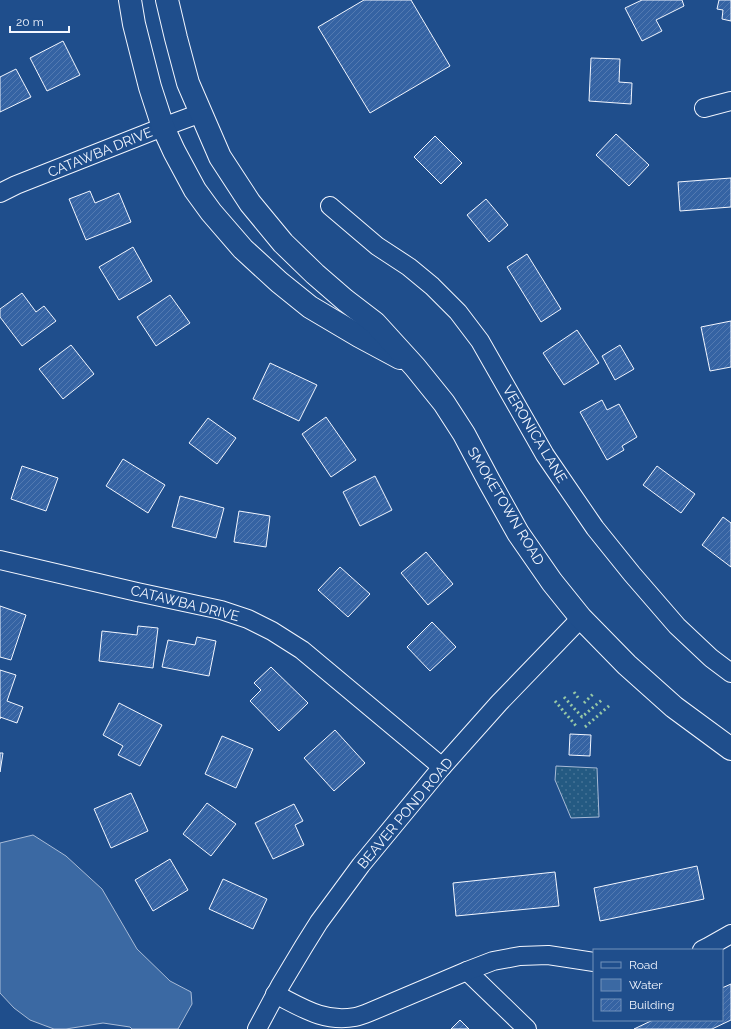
<svg xmlns="http://www.w3.org/2000/svg" width="731" height="1029" font-family="Raleway,sans-serif">
<defs>
<pattern id="grass-dots" width="8" height="8" patternUnits="userSpaceOnUse"><rect width="8" height="8" fill="#245a82"/><path d="M2 2h.1M6 6h.1" fill="none" stroke="#447295" stroke-width="1.8" stroke-linecap="round"/></pattern>
<pattern id="building-hatch" width="6" height="6" patternUnits="userSpaceOnUse"><rect width="6" height="6" fill="#3563a3"/><path d="M-1 1l2-2M0 6l6-6M5 7l2-2" fill="none" stroke="#537ab1"/></pattern>
</defs>
<rect width="100%" height="100%" fill="#1f4e8c"/>
<path fill="url(#grass-dots)" stroke="#a8bbd7" d="M556 766 597 768 599 817 571 818 555 780Z"/>
<path fill="#3b69a3" stroke="#a8bbd7" d="M33 835 66 856 102 889 137 949 170 981 191 992 192 1004 178 1029H132L130 1027 103 1023 66 1029H54L30 1020 14 1008 0 993V843Z"/>
<g fill="url(#building-hatch)" stroke="#f2f6ff">
<path d="M364 0H411L450 66 370 113 318 27Z"/>
<path d="M642 0H682L684 6 656 20 662 31 642 41 625 8Z"/>
<path d="M719 0H731V21L722 19 723 10 717 9Z"/>
<path d="M63 41 80 75 47 91 30 58Z"/>
<path d="M591 58 620 59 619 82 632 83 631 104 589 101Z"/>
<path d="M16 69 31 97 0 112V77Z"/>
<path d="M616 134 649 165 629 186 596 155Z"/>
<path d="M435 136 462 163 441 184 414 157Z"/>
<path d="M731 178V207L680 211 678 182Z"/>
<path d="M90 191 95 203 119 193 131 222 86 240 69 199Z"/>
<path d="M486 199 508 225 489 242 467 215Z"/>
<path d="M133 247 152 281 119 300 99 267Z"/>
<path d="M527 254 561 309 541 322 507 267Z"/>
<path d="M22 293 36 312 44 306 56 321 22 346 0 317V309Z"/>
<path d="M170 295 190 323 156 346 137 317Z"/>
<path d="M731 321V367L710 371 701 327Z"/>
<path d="M577 330 599 363 564 385 543 353Z"/>
<path d="M71 345 94 374 63 399 39 369Z"/>
<path d="M620 345 634 369 615 380 602 356Z"/>
<path d="M270 363 317 385 299 421 253 399Z"/>
<path d="M602 400 607 410 619 404 637 437 622 446 624 450 607 460 580 412Z"/>
<path d="M326 417 356 460 331 477 302 434Z"/>
<path d="M208 418 236 438 217 464 189 443Z"/>
<path d="M123 459 165 485 148 513 106 486Z"/>
<path d="M22 466 58 478 46 511 11 499Z"/>
<path d="M657 466 695 494 681 513 643 485Z"/>
<path d="M375 476 392 510 360 526 343 492Z"/>
<path d="M180 496 224 508 216 538 172 527Z"/>
<path d="M239 511 270 516 266 547 234 542Z"/>
<path d="M723 517 731 523V567L702 545Z"/>
<path d="M426 552 453 584 428 605 401 573Z"/>
<path d="M340 567 370 594 348 617 318 590Z"/>
<path d="M0 606 26 615 11 660 0 657Z"/>
<path d="M432 622 456 647 430 671 407 647Z"/>
<path d="M138 626 158 628 153 668 99 661 102 631 137 635Z"/>
<path d="M197 637 216 641 209 676 162 667 168 640 195 645Z"/>
<path d="M271 667 308 703 279 731 250 701 261 690 254 683Z"/>
<path d="M0 670 16 675 7 701 23 707 17 723 0 717V719Z"/>
<path d="M119 703 162 725 140 766 118 755 123 746 103 735Z"/>
<path d="M335 730 365 763 334 791 304 758Z"/>
<path d="M570 734 591 735 590 756 569 755Z"/>
<path d="M222 736 253 749 236 788 205 774Z"/>
<path d="M0 753H3L0 772Z"/>
<path d="M131 793 148 831 111 848 94 809Z"/>
<path d="M207 803 236 824 211 856 183 834Z"/>
<path d="M294 804 303 821 295 825 304 845 273 859 255 823Z"/>
<path d="M170 859 188 890 153 911 135 880Z"/>
<path d="M697 866 704 899 600 921 594 888Z"/>
<path d="M555 872 559 906 456 916 453 883Z"/>
<path d="M223 879 267 899 253 929 209 909Z"/>
<path d="M731 984V1020L712 1029H634L653 1020H722V988Z"/>
<path d="M460 1020 469 1029H451Z"/>
</g>
<g fill="none" stroke-linecap="round" stroke-linejoin="round">
<defs>
<g id="street">
<path d="M704 108 731 101"/>
<path d="M0 193 16 185 163 127 201 113"/>
<path d="M330 206 377 246 409 267 432 286 458 312 480 341 545 455 595 528 632 574 677 626 711 658 731 673"/>
<path d="M0 560 137 592 221 610 248 619 272 631 302 650 442 767"/>
<path d="M702 950 708 947 731 934"/>
<path d="M467 971 527 1029"/>
<path d="M275 994C301 1007 324 1023 355 1017 360 1016 365 1014 370 1012L467 971 493 961 520 956 548 955 594 962"/>
<path d="M257 1029 280 986 304 946 319 922 361 865 442 767 499 703 581 618"/>
</g>
<g id="secondary">
<path d="M130 0 134 24 150 87 163 127 174 151 195 190 211 212 243 249 279 282 310 307 359 336 400 358"/>
<path d="M167 0 176 38 188 83 220 157 250 203 283 243 315 274 345 300 375 323 415 367 444 403 464 434 489 481 518 533 552 582 581 618 627 665 674 707 731 749"/>
</g>
</defs>
<use href="#street" stroke="#f2f6ff" stroke-width="20"/>
<use href="#secondary" stroke="#f2f6ff" stroke-width="24"/>
<use href="#street" stroke="#1f4e8c" stroke-width="18"/>
<use href="#secondary" stroke="#1f4e8c" stroke-width="22"/>
<g stroke="#97c8a6" stroke-width="3" stroke-dasharray="2 3" stroke-linecap="butt">
<path d="M574 692 579 699"/>
<path d="M564 697 582 717 603 699"/>
<path d="M555 701 577 727"/>
<path d="M584 703 593 694"/>
<path d="M585 727 610 705"/>
</g>
</g>
<g text-anchor="middle" stroke-width="3" stroke-linejoin="round" paint-order="stroke">
<g font-size="14" fill="#f2f6ff" stroke="#1f4e8c">
<text transform="translate(100 152) rotate(-22)" y="5">CATAWBA DRIVE</text>
<text transform="translate(535 434) rotate(59)" y="5">VERONICA LANE</text>
<text transform="translate(506 506) rotate(59)" y="5">SMOKETOWN ROAD</text>
<text transform="translate(185 603) rotate(14)" y="5">CATAWBA DRIVE</text>
<text transform="translate(405 813) rotate(-50)" y="5">BEAVER POND ROAD</text>
</g>
</g>
<rect x="593" y="949" width="130" height="72" fill="#1f4e8c" stroke="#7391ba"/>
<rect x="601" y="962" width="20" height="6" fill="#1f4e8c" stroke="#7391ba"/>
<text x="629" y="969" font-size="12" fill="#f2f6ff">Road</text>
<rect x="601" y="979" width="20" height="12" fill="#3b69a3" stroke="#7391ba"/>
<text x="629" y="989" font-size="12" fill="#f2f6ff">Water</text>
<rect x="601" y="999" width="20" height="12" fill="url(#building-hatch)" stroke="#7391ba"/>
<text x="629" y="1009" font-size="12" fill="#f2f6ff">Building</text>
<path d="M10 26v6h59v-6" fill="none" stroke="#f2f6ff" stroke-width="2"/>
<text x="16" y="26" font-size="12" fill="#f2f6ff" stroke="#1f4e8c" stroke-width="3" paint-order="stroke">20 m</text>
</svg>
